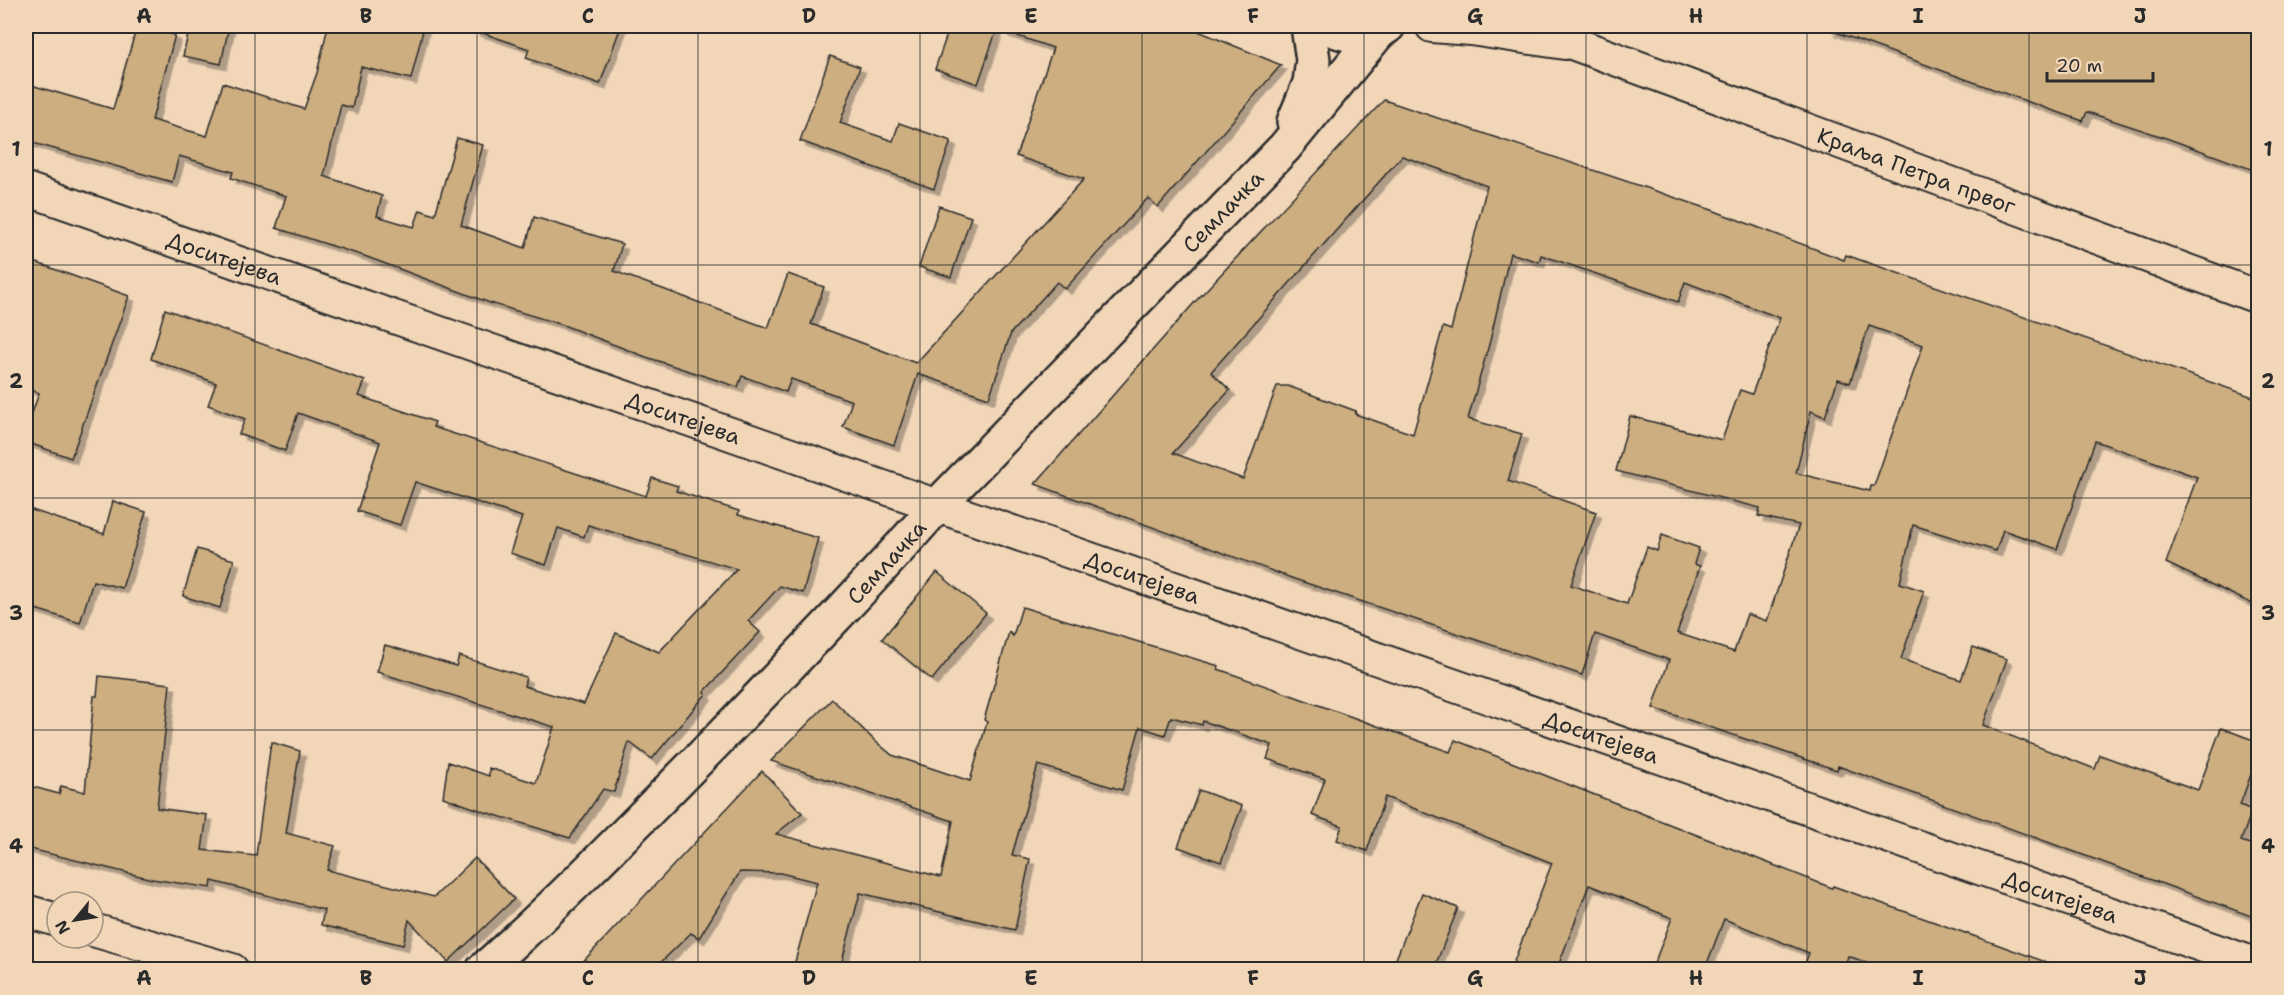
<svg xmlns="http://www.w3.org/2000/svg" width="2284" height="995" font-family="'Shantell Sans',sans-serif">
<defs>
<filter id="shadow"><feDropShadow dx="5.5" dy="5.5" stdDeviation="0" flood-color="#0004"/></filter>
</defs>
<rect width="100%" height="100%" fill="#f1d6b8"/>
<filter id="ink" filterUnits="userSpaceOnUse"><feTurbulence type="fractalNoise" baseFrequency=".0167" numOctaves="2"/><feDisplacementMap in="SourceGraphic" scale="12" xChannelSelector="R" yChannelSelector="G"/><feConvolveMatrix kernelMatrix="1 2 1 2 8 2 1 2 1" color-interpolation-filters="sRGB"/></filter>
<g filter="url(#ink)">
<g fill="#ccae80" stroke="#2b2b2b" stroke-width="1.5" fill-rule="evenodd" filter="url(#shadow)">
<path d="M137 26 175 35 152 120 207 136 223 83 304 109 317 73 328 26H424L411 79 361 67 352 108 341 105 324 176 382 196 377 216 414 227 420 210 435 215 457 138 483 145 461 225 525 248 534 217 622 244 614 271 768 328 788 274 824 287 811 324 916 363 1084 179 1016 156 1053 48 1003 31 1004 26H1186L1281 65 1158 207 1148 198 1065 289 1057 282 1011 333 989 398 918 374 894 445 843 427 852 401 791 379 786 392 742 376 738 387 646 357 563 325 490 303 367 257 276 228 286 196 231 178 233 172 179 156 172 182 26 141V104L31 85 113 109Z"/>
<path d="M190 26H229L221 64 183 56Z"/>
<path d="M475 26H621L600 84 526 58 529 49 474 30Z"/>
<path d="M950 26H998L978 84 935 69Z"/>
<path d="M1831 26H2259V172L2166 138 2087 112 2083 121 2034 104 1830 30Z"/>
<path d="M830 56 860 67 840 123 893 141 899 123 951 141 934 189 800 141Z"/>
<path d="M1384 100 1712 210 1844 260 1846 255 2259 399V607L2166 563 2197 477 2095 441 2057 549 2003 530 1996 551 1913 525 1900 583 1924 591 1901 659 1961 680 1973 647 2007 659 1983 725 2095 769 2100 755 2198 790 2221 728 2259 742V752L2240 805 2252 810 2241 841 2259 847V919L1838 766 1837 770 1653 708 1669 660 1595 634 1582 675 1294 579 1035 484 1194 303ZM1402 156 1487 186 1451 330 1443 327 1413 434 1355 414 1356 411 1288 386H1277L1243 479 1173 453 1230 390 1211 372ZM1510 253 1539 262 1541 255 1678 302 1685 282 1780 318 1752 394 1740 390 1722 440 1630 416 1616 471 1760 508 1758 516 1799 525 1767 621 1747 614 1734 652 1677 633 1700 566 1694 564 1699 548 1662 535 1657 551 1647 547 1627 604 1571 585 1596 512 1508 481 1522 434 1468 419 1490 341ZM1869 326 1923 345 1874 486H1871L1870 491 1796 473 1811 411 1825 417 1838 379 1850 383Z"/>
<path d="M939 206 971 217 951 277 919 267Z"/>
<path d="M26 259 129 296 71 458 26 442V431L39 393 26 388Z"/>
<path d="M165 309 365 381 359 396 435 422 433 427 646 496 652 478 678 486 676 491 739 511 738 515 818 538 803 593 780 586 748 621 760 632 704 692 706 694 652 759 629 742 614 792 603 789 570 838 485 812 443 797 448 762 489 776V768L536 783 554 727 377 672 385 645 456 666 459 656 526 677 524 686 584 704 616 633 659 652 737 569 588 525 584 537 558 528 546 565 510 553 522 517 415 482 400 525 357 511 380 442 298 413 285 451 239 434 245 419 208 405 216 383 151 359Z"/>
<path d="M113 501 146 512 122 588 93 581 80 623 26 606V508L104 534Z"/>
<path d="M197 549 234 560 220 608 183 596Z"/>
<path d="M937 572 986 613 932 680 882 639Z"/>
<path d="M1022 607 1219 666 1218 669 1450 752 1455 740 1832 888 1833 886 1996 944 2057 966V969H1885L1848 956 1844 969H1803L1809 953 1724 919 1705 969H1652L1672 918 1589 885 1557 969H1511L1552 863 1385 797 1367 851 1337 840 1342 826 1312 815 1325 779 1267 759 1272 745 1203 721 1202 725 1171 717 1165 735 1140 727 1122 790 1038 765 1012 855 1030 859 1015 930 860 893 840 969H793L817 882 780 873 740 872 699 938 691 933 654 969H576L762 771 802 813 776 834 941 877 953 821 771 761 832 699 875 741 892 755 970 781 987 722 984 720 1009 632 1013 636Z"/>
<path d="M99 676 170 684 157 808 207 815 202 850 256 856 271 742 300 751 286 833 335 846 327 870 434 897 475 858 514 899 448 962 409 920 403 945 321 925 324 910 212 881 211 888 152 879 26 848V785L59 794 61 786 85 792 94 696H97Z"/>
<path d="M1199 790 1242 806 1221 862 1178 847Z"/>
<path d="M1422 893 1458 908 1434 969H1392Z"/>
</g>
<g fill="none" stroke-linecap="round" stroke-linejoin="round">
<defs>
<g id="street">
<path d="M1432 26 1471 29 1565 43"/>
<path id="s1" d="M1542 26 1575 44 2258 297"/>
<path id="s2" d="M26 189 2258 965"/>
<path d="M26 911 57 920"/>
<path d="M93 930 232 970"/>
</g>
<g id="secondary">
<path d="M1325 26C1346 36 1369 41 1388 26"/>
<path d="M1294 122 1310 83 1313 60 1308 26"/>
<path id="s3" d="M483 970C562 900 634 825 707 751 785 670 863 590 937 506L1285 147 1379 32"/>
</g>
</defs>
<use href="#street" stroke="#2b2b2b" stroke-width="36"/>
<use href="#secondary" stroke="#2b2b2b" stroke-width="38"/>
<use href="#street" stroke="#f1d6b8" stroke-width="32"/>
<use href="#secondary" stroke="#f1d6b8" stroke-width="33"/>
</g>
</g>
<path fill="none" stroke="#2b2b2b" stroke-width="1.5" stroke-opacity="0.55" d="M255 26V970M477 26V970M698 26V970M920 26V970M1142 26V970M1364 26V970M1586 26V970M1807 26V970M2029 26V970M26 265H2258M26 498H2258M26 730H2258"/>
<g text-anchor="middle" stroke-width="4.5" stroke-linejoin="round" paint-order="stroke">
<g font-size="22" fill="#2b2b2b" stroke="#f1d6b8">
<text dy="8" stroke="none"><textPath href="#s1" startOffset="402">Краља Петра првог</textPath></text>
<text dy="8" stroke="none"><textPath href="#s3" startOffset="1060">Семлачка</textPath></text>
<text dy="8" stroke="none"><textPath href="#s2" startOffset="210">Доситејева</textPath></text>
<text dy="8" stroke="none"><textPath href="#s2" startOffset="696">Доситејева</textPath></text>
<text dy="8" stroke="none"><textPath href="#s3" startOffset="574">Семлачка</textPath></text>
<text dy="8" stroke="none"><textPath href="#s2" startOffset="1182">Доситејева</textPath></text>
<text dy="8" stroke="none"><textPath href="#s2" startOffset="1668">Доситејева</textPath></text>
<text dy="8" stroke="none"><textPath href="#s2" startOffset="2154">Доситејева</textPath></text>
</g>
</g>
<rect width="2284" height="995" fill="none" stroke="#f1d6b8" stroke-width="66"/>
<g transform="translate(75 920) rotate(240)"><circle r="28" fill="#f1d6b8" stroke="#a29280" stroke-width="1.5"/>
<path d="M0-4.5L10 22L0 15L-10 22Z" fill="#2b2b2b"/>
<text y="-9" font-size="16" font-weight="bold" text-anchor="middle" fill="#2b2b2b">N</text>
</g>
<path d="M2047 72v9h106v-9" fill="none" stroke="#2b2b2b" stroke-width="3"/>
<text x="2056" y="72" font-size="18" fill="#2b2b2b" stroke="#f1d6b8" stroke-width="4.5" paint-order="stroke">20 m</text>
<rect x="33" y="33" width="2218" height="929" fill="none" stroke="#2b2b2b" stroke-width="2"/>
<g font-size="20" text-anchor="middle" font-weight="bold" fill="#2b2b2b">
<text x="144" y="23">A</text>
<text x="366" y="23">B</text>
<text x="588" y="23">C</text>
<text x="809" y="23">D</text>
<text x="1031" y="23">E</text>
<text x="1253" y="23">F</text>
<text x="1475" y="23">G</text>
<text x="1696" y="23">H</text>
<text x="1918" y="23">I</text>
<text x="2140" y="23">J</text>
<text x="16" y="156">1</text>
<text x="2268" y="156">1</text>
<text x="16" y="388">2</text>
<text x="2268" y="388">2</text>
<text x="16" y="620">3</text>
<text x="2268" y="620">3</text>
<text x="16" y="853">4</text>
<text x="2268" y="853">4</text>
<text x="144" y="985">A</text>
<text x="366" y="985">B</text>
<text x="588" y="985">C</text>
<text x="809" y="985">D</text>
<text x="1031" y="985">E</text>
<text x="1253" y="985">F</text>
<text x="1475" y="985">G</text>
<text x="1696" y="985">H</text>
<text x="1918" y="985">I</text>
<text x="2140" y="985">J</text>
</g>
</svg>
